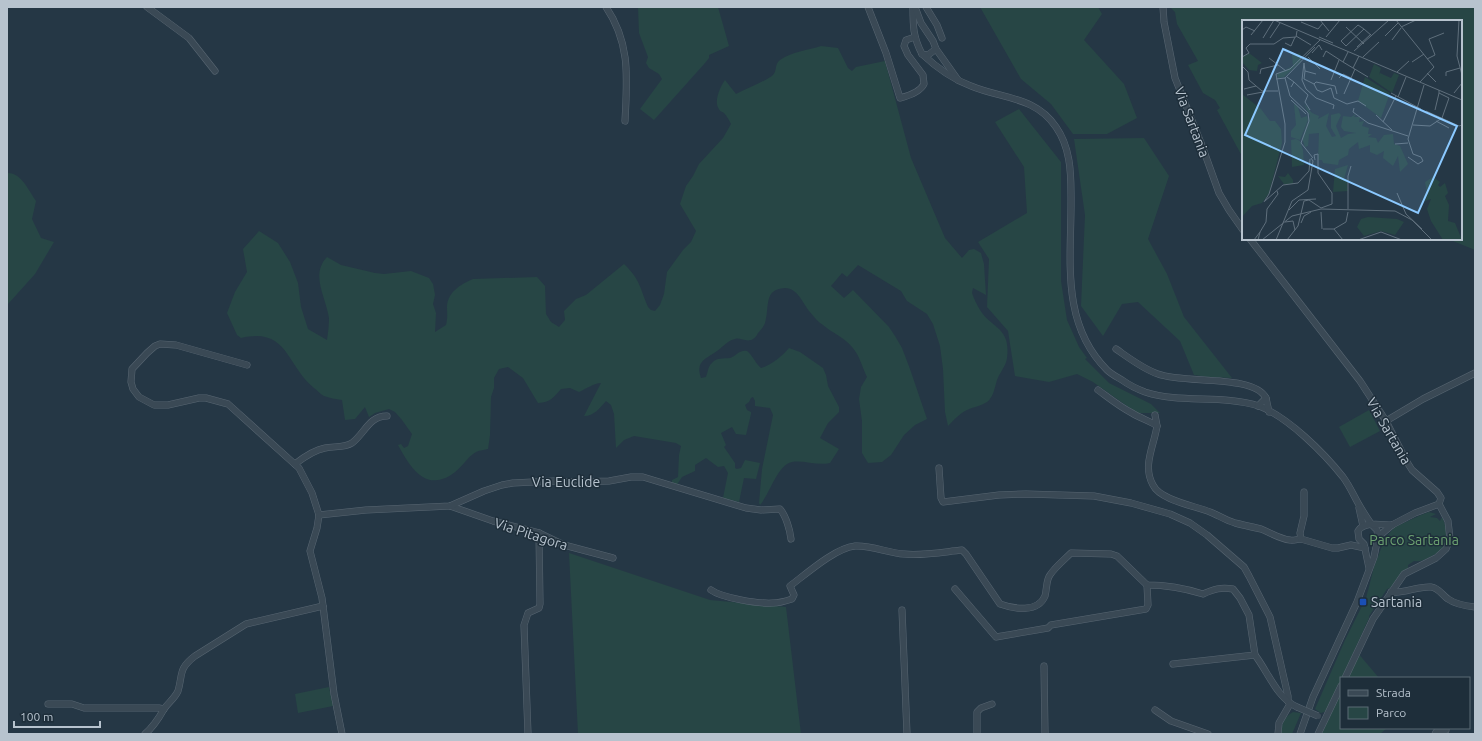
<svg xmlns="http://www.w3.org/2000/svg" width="1482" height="741" font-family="Ubuntu,sans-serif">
<rect width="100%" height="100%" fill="#253745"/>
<g fill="#274645">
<path d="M638 7H718L729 46 709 55V58L705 63 654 120 640 109 662 79 659 74 649 68 646 63 648 57 639 33Z"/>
<path d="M980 7H1098L1102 14 1084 40 1124 84 1137 118 1107 134H1073L1051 104 1021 79Z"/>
<path d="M1170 7H1475V250L1448 239H1461V21H1243V158L1217 110 1220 108 1215 100 1203 93 1188 65 1198 61 1177 24 1175 12Z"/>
<path d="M821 46 838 48 848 68 852 71 856 67 885 61 911 158 945 238 962 258 969 250 974 249 981 253 984 264 986 295 973 288 972 293C974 299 977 305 980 310 992 329 1011 327 1007 358 1006 366 1000 372 997 380 995 387 993 398 987 402 981 406 973 407 967 410 959 414 954 420 948 426L945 412 943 369 940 346 933 324 927 314 907 301 901 291 858 265 847 277 842 273 831 286 844 298 853 290 889 327 895 336 902 348 910 369 927 419 915 425 904 435 891 455 882 462 868 463 862 453V421L859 399 861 387 867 377C862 367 860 356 852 347 844 337 832 333 823 325 818 322 814 317 810 312 803 304 798 288 785 288 763 289 770 307 765 323 764 326 761 330 758 333 757 335 755 338 753 339 747 343 740 337 735 339 728 340 723 347 717 351 706 359 695 361 701 378L706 377C708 372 708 366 712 363 717 357 723 359 730 358 736 356 740 349 747 351 751 353 756 364 761 368 772 365 782 356 789 348L800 352 823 368 826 375 828 386 839 407V412L828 423 820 438 839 449 830 463C817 466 804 460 792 462 777 465 770 494 760 505L759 503 762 469 773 415 770 408 755 406V401L753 397 751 398 749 402 745 405 747 410 751 412V414L746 435 736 434 732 427 721 433 726 445 724 447 735 463V468L737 469 741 468 745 460 760 463 756 479 744 478 739 502 723 498 728 473 724 466 718 467 706 458 695 465V471L682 477 676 486 672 484V480L678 477 679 455 681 446 676 443 634 436 624 440 616 448 614 414 611 405 606 401C600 408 594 416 584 416L601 383C594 383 586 389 579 392L570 388 561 389C553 398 551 402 538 403L523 378 508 367 499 369 494 378V388L491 397 490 435 488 449C485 450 480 450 476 452 467 457 461 469 451 475 424 492 409 465 398 445L401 444 404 448 408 446 412 434 402 420 395 412 389 409 375 413 369 417 365 407 355 419 345 420 342 400C336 399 329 398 324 396 320 394 317 390 314 388 286 365 288 327 241 338L237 335 227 313 235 292 247 272 243 249 259 231 278 243 290 262 298 283 301 307 308 329 327 340C328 334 329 325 329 318 326 297 310 275 327 257L341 265 375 273 384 274 411 271 429 278 433 284 435 295 433 304 436 313 435 332 446 325C448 317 447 314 447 306 448 292 461 284 473 279L537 277 545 286 546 314 551 322 559 327 565 320 564 311 576 299 586 295 624 264C640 279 640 288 648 307L651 310 655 311 660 305 664 294 667 272 683 250 691 242 696 231 680 204 686 186 693 176 699 164 723 138 731 124C729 120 727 116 724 113 723 112 719 111 719 109 713 102 721 85 725 80L736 94C748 88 761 83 772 76 778 71 774 64 780 60 791 52 809 50 821 46Z"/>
<path d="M1019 109 1061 162V281L1067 320 1079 347 1087 358 1085 359 1109 383 1151 404 1160 413H1137L1093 382 1077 374 1049 382 1015 376 1008 331 987 307 989 259 978 242 1027 213 1024 167 995 122Z"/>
<path d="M1144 138 1169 176 1148 239 1167 274 1184 317 1232 378 1208 377 1194 375 1180 341 1138 302 1122 304 1103 336 1081 306 1085 215 1074 139Z"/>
<path d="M7 173C21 172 29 191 36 201L32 219 41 238 54 242 35 274 8 304Z"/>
<path d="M1369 410 1380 431 1350 447 1339 427Z"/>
<path d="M1429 512 1436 514 1430 517 1437 518 1440 521 1442 517C1446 525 1449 539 1443 548 1441 552 1434 554 1430 557 1425 560 1420 562 1414 561L1408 565V568L1390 588 1387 589 1369 616V618L1327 711 1321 713 1315 709 1345 640 1366 598 1374 567 1385 538 1395 527 1421 515Z"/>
<path d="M569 553 710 600 786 607 801 734H578Z"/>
<path d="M1357 652 1379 678H1346Z"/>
<path d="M329 687 333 706 298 713 295 694Z"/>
<path d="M1341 690V728H1387L1380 734H1322Z"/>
<path d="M1293 712 1301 713 1292 734H1280C1282 724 1284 717 1293 712Z"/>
</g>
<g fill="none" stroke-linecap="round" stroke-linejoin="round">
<defs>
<g id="minor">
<path d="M147 7 189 38 215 71"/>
<path d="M606 7C631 44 627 79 625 121"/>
<path d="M868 7 886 53 900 98C908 96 920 92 924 84L923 75 908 55 904 46 906 40 915 37"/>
<path d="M913 7C913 26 913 37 922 54L928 55 936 49"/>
<path d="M915 7 921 23 933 41 936 49 958 80"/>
<path d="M926 7 937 25 942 38"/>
<path d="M1163 7 1164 22 1175 78 1201 143 1219 193 1229 210 1243 230"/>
<path d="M922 54C937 68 952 79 971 86 1002 99 1035 96 1056 127 1070 147 1071 171 1071 194 1072 256 1059 322 1107 370 1111 374 1117 377 1122 380 1129 385 1137 389 1145 392 1181 404 1221 394 1259 406 1288 417 1324 453 1343 477 1349 485 1353 494 1358 503 1362 510 1367 518 1372 525L1377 530 1378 537"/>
<path d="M1250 239 1360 381 1386 421 1407 462 1412 470 1437 492 1441 498 1439 504 1448 521 1450 539 1446 549 1436 558 1404 574 1373 619 1345 678"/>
<path d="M1116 349C1129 358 1143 369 1158 374 1184 384 1254 374 1266 398"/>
<path d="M247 365 176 345 160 344 155 346 147 353 132 369 131 382 133 389 139 397 154 405H168L199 398H206L228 404 299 468 312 493 319 515 317 528 310 551 322 598 334 694 342 734"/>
<path d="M1098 390C1109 398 1120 407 1132 413 1138 417 1154 423 1157 426 1154 446 1142 466 1153 485 1160 500 1195 506 1210 512 1218 515 1225 520 1235 523 1243 525 1252 527 1261 529 1271 533 1280 539 1290 540 1293 541 1298 539 1301 539"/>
<path d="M1258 406 1266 398 1269 412"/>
<path d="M1155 415 1157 426"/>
<path d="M1386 421 1423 399 1475 373"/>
<path d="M295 464C304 457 314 450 325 448 334 446 344 448 352 443 365 433 369 416 387 416"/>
<path d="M939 468 941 498 943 502 999 495 1026 494 1094 496 1131 503 1170 514 1190 523 1207 535 1244 567 1249 576 1270 617 1288 696V701"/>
<path d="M1304 492V516L1300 533 1301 539 1332 548H1338L1351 545 1365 548"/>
<path d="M450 506 493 521 539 533 564 545 613 558"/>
<path d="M1359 508 1363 526"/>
<path d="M319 515 366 510 450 506 484 491 502 485 513 483 553 481 580 482 609 481 631 477H643L746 508 761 510 780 509C786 516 790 530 791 539"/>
<path d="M1369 568 1364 544 1359 539 1358 531C1364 521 1382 525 1392 525"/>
<path d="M955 589 996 637 1048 628 1051 625 1146 609 1148 605 1147 585"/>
<path d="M711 590C722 598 759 604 773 603 780 603 786 601 792 599L794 595 790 586C806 574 835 548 855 546 871 545 888 553 904 554 922 556 943 552 962 550L966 554 1000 604C1014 609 1038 613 1045 596 1047 589 1046 580 1050 575 1055 567 1064 560 1071 553L1111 554 1117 556 1147 585C1167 585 1184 588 1203 594 1214 589 1221 587 1233 589L1240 598 1249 615 1255 655"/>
<path d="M1391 592C1404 594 1417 586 1431 587 1439 588 1442 595 1448 599 1455 604 1466 606 1475 607"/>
<path d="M902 610 907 734"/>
<path d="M1173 664 1255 655C1268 672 1277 698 1297 707"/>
<path d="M1044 666 1045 734"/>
<path d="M48 704H72L84 708H159L164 709"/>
<path d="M1155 710 1171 721 1208 734"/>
<path d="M145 734C153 727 159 718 164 709 168 703 175 698 178 691 183 674 178 669 195 656L246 624 323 606"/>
<path d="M528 734 524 625 528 613 539 608 540 604 539 533"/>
<path d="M977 734V712L981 708 992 704"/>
<path d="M1278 734 1279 723 1290 704"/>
<path d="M1300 734 1313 697 1357 602 1374 557 1378 537 1392 525 1415 513 1439 504"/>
<path d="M1318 734 1341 686"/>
<path d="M1435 734 1436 732 1440 730H1446"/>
</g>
</defs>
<use href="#minor" stroke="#586672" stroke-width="7"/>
<use href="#minor" stroke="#3a4955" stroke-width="6"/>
<defs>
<path id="minor-bridge" d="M1297 707 1318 716"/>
</defs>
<use href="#minor-bridge" stroke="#586672" stroke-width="7" stroke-linecap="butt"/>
<use href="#minor-bridge" stroke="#3a4955" stroke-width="6"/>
</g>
<rect fill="#1a4fb4" stroke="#1e2e3a" stroke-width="1.5" x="1359" y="598" width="8" height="8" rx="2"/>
<g text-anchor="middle" stroke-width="3" stroke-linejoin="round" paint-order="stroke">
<g font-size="14" fill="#b7c3ce" stroke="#1e2e3a">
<text transform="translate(1192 122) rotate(69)" y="5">Via Sartania</text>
<text transform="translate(1389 431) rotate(60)" y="5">Via Sartania</text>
<text x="566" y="487">Via Euclide</text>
<text transform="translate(531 534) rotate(18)" y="5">Via Pitagora</text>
</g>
<g font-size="14" fill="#6ca171" stroke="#1e2e3a">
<text x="1414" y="545">Parco Sartania</text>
</g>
<g font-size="14" fill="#b7c3ce" stroke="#1e2e3a" text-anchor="start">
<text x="1371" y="607">Sartania</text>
</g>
</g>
<g transform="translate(1242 20)">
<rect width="220" height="220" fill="#253745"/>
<path d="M7 33 20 43 16 45 15 51 7 50 0 42V37ZM58 33 59 41 42 57 36 58 35 54 51 46 50 35ZM132 44 139 48 137 55 138 53 149 58 152 53 157 55 150 73 127 57ZM123 57 148 73 139 98 116 81ZM0 74 19 89 28 101H33L39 109 40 123 27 173 20 183 10 186 0 197ZM52 84 56 87 59 98 65 96 66 100 58 120 49 117V111L54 105ZM62 84 70 93 77 96 76 99 87 93 84 106 90 117 94 116 89 108V95L97 93 99 95 94 106 99 118 106 114 114 113 102 111 99 107 101 96 109 97 114 94 112 97H118L117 102 122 101 120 106 127 108 126 114H130L126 117 134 118 136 123 142 115 151 114 152 124 158 126 166 144 158 152 156 136 151 146 141 138 142 131 135 135 128 132V125L117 129 116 122 107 129 106 135 97 140 96 145 81 143 80 140H76L77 113 67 114 66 126 63 127 60 118 68 96ZM54 119 58 121 61 130 62 145 50 147 49 120ZM106 145 102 159H105L106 171 91 172 93 149ZM46 153 51 160V164H42L36 156 43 157ZM191 157 198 162 196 165 198 167 203 163 206 173 203 176 207 185 206 201 213 203 220 220H201L189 201 185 189 189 179 183 181 182 176 185 173 183 162ZM126 197 155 199 162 202 153 215 139 211 122 216 115 207 119 199Z" fill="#274645"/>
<path fill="none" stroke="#5f6f7c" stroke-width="1" d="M32 0 220 80M78 0 87 11M154 0 192 47 178 62M217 0 215 36 220 55M59 2 76 9 81 3M104 7 122 24M159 7 174 0M122 9 116 5 99 21 104 26 122 9 130 16M0 10 4 7 13 11M9 15 21 0M54 16 69 25M143 16 156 3M77 17 91 23M84 17 98 0M21 18 32 0M28 18 38 3M150 20 159 8M43 23 49 26 53 17M115 27 129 14M112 31 147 0M106 32 101 42 126 57M70 33 77 25 80 30M0 37 7 33 4 28 8 24H32L41 18 54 17 55 11M66 37 78 49M81 37 84 31 101 42M121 37 137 22M27 38 44 51M185 39 193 35 187 19 202 13M170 42 182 34M62 43 60 60 64 69 74 78 92 85 91 89M62 43 63 51 74 54M0 46 6 52 7 60 20 71H36M111 48 117 36M63 51 62 59 72 64 75 70 80 72 89 68 92 78 105 84 116 81 124 86M155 52 167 41M185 53 194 62M18 54 19 49 36 45M204 56V52L218 48M45 57 52 62 49 67M43 58 48 76 66 93 67 101 59 123 71 138M97 58 101 54 109 58M34 59 43 58 73 27M89 60 97 40M52 62 66 75 63 82 68 90M72 64 74 62 93 66 95 74M2 69 14 66M149 73 179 89M212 73 220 63M102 74 113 49M5 75 21 72M156 77 164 57M49 80 64 94M112 88 111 92 126 103 166 116M193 90 197 73M184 91 217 106 220 105M134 95 150 110M194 101 207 108M141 102 154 76M171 105 188 106 200 98 207 78 197 73V70M153 124 166 123M166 137 176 144 181 141 179 137 171 134 166 119 182 65M73 140 72 135 76 134V153L90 173V184L79 188M155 173 164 194 180 209M23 181 41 165 56 163 67 151 68 139M22 182 27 174 43 122V104L34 54 48 49 78 20M106 189V156L109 146M47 190 57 180 74 179M79 192 80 209M43 202 51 201 53 210M59 203 62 196 69 192M81 209H92L101 220M92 209 104 202 106 192M18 212 24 202 25 189 36 174 35 171M12 220 18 212 16 220M20 220 50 196 79 189 153 191 170 200 190 220M34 220 50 181 66 170 71 141 69 138M45 220 56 206 62 181 67 180 79 188M116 220 139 212 160 220"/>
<path fill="#8bc9ff" fill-opacity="0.15" stroke="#8bc9ff" stroke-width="2" d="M41 29 215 106 176 193 3 115Z"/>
<rect width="220" height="220" fill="none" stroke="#b7c3ce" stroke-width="2"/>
</g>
<rect width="1482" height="741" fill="none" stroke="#b7c3ce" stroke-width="16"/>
<rect x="1340" y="677" width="130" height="52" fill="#1e2e3a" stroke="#5b6a75"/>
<rect x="1348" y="690" width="20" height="6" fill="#3a4955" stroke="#5b6a75"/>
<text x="1376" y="697" font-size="12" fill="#b7c3ce">Strada</text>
<rect x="1348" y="707" width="20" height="12" fill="#274645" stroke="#5b6a75"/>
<text x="1376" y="717" font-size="12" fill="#b7c3ce">Parco</text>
<path d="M14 721v6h86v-6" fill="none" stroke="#b7c3ce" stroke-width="2"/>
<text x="20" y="721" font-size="12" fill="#b7c3ce" stroke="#1e2e3a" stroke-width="3" paint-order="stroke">100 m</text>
</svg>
